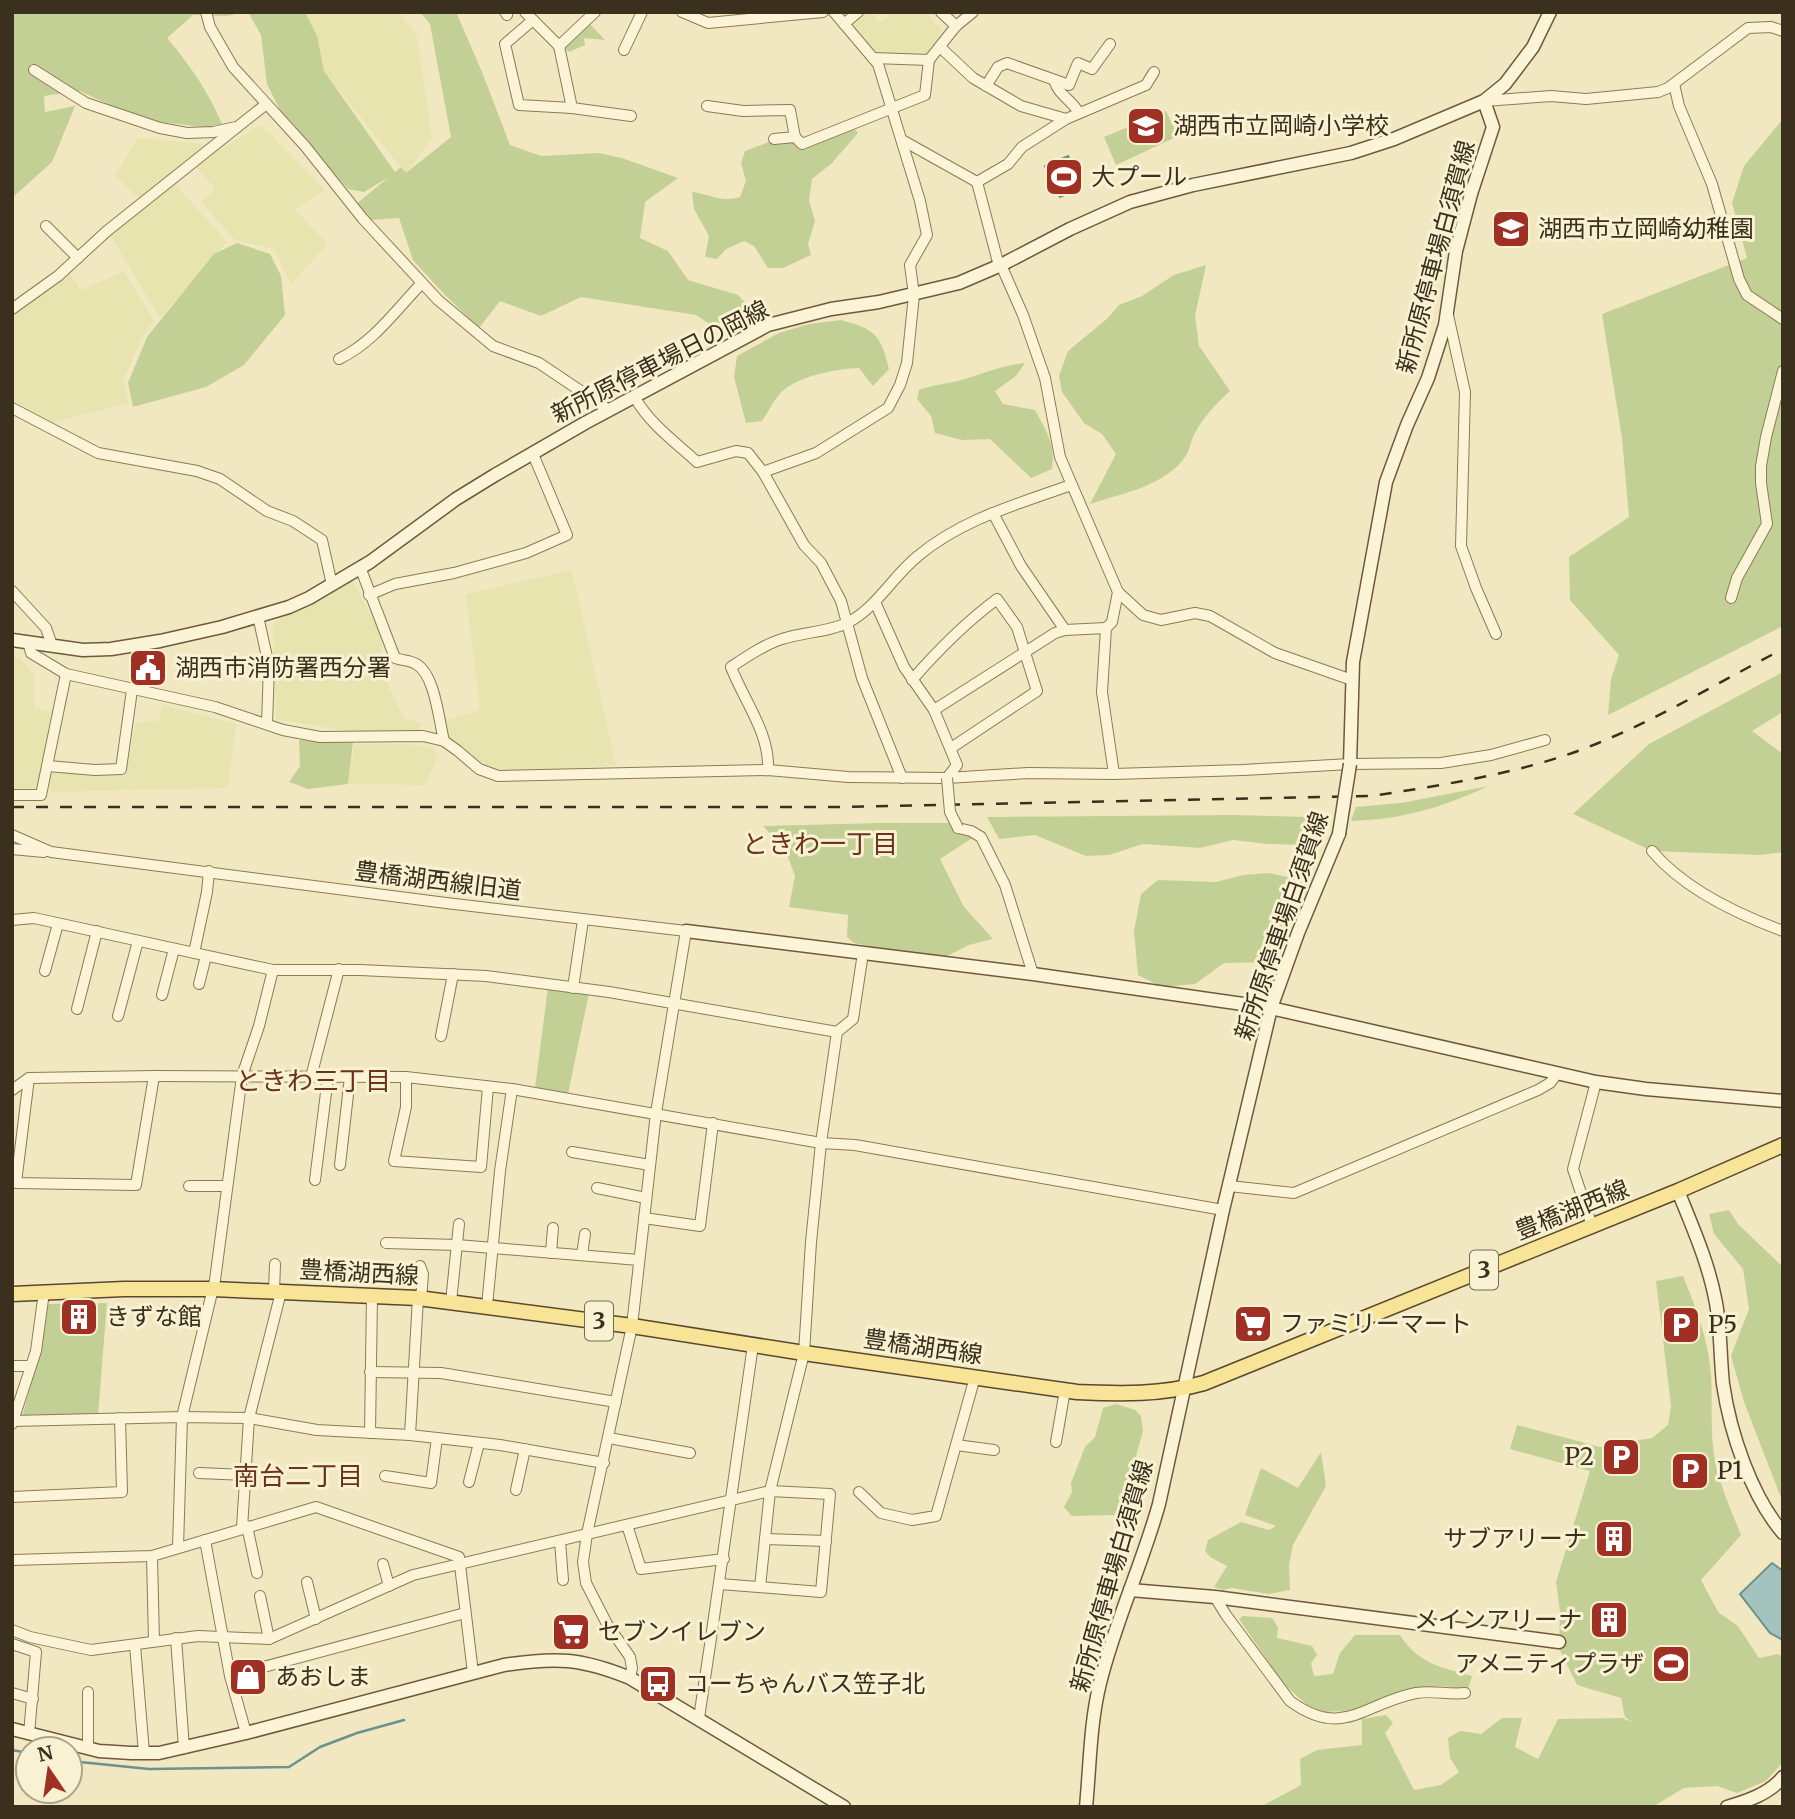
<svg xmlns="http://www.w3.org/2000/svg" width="1795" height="1819" font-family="Merriweather,'Noto Sans JP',serif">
<rect width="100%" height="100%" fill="#f1e8c2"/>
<g fill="#e7e4af">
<path d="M301 12H399L417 36 432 138 406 174 324 71Z"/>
<path d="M863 12H871L880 23 894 12H925L947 36 927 59 877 55 848 23Z"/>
<path d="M261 125 325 190 295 209 327 244 291 285 274 249 235 240 201 202 215 189 195 165Z"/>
<path d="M138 138 205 144 141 200 115 175Z"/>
<path d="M174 183 227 242 160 318 110 235Z"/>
<path d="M124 271 154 321 141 339 123 381 129 403 53 422 12 400V312L69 273 81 290Z"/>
<path d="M572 570 616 765 499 773 479 769 444 741 439 722 480 710 466 594Z"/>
<path d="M351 578 382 635 381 671 404 718 421 723 418 732 346 731 276 719 273 623Z"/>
<path d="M12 657 19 658 34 674V708L51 712 38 788H12Z"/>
<path d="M163 705 236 724 228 788 50 792 51 773 126 772 136 722 158 721Z"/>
<path d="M355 744H408L434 748 437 758 425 785 348 784Z"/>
</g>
<g fill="#c3d095">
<path d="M12 12H244L227 16 193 15 167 38C190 65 208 91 222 124L204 127 159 122 110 105 80 91 44 96 45 112 75 106 52 162 12 198Z"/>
<path d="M248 12H305L317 36 324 71 395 172 401 167 406 173 451 137 430 24 420 12H456L482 72 510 145 541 156 599 153 622 158 678 178 645 202 640 238 668 251 688 280 738 295 757 315 728 336 696 315 581 297 541 316 500 301 479 328 444 294 413 260 399 218 369 220 355 205 389 177 364 192 348 189 283 116 267 84 261 35Z"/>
<path d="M589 23 605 40 584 38 585 45 569 52 563 46Z"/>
<path d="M1166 111 1178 136 1116 165 1104 137Z"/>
<path d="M1783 119V626L1608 715 1611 679 1619 655 1570 600 1569 557 1629 517 1622 438 1602 314 1747 258 1732 203 1744 166Z"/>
<path d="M850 124 858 133 832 163 812 179 809 200 815 221 808 244 811 255 783 268H768L754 246 744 241 726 249 717 259 705 257 709 236 694 209 692 192C710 194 721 203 740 197L746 181 741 163 745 151 769 142 806 138Z"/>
<path d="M237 243 270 254 281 276 285 315 244 365 206 387 133 407 128 383 147 337 214 254Z"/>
<path d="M1206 265 1195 316 1199 346 1230 391C1216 404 1204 416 1195 433 1191 440 1190 448 1187 454 1167 486 1123 493 1090 504L1116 454 1102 434 1084 423 1062 392 1059 376 1068 351 1108 318 1119 305 1142 296 1174 275Z"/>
<path d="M841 320C875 329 881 335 889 369L873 386 859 368C837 369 803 375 785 389 776 395 769 411 762 421L746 423 734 377 737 356 779 333 809 324Z"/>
<path d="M1025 363 1016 376 995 391 1003 404 1035 410C1046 430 1056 446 1052 469L1031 478 990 439 962 440 935 433 931 416 917 399 919 390C932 385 945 384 958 381 981 375 1001 365 1025 363Z"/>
<path d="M1783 672V712L1752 731 1783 754V852L1760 855 1652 851 1573 814 1649 744Z"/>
<path d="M299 740 353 742 348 784 308 789 289 782 300 766Z"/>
<path d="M1489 786C1440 808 1405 819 1351 821L1356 807 1401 803Z"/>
<path d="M1234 815 1310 817 1318 830 1306 845 1267 844 1233 840 1200 848 1143 844 1109 855 1086 856 1035 835 999 839 987 817Z"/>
<path d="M882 823H952L977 835 940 859 964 907 993 939 969 945 939 960 854 943 847 937 848 915 789 907 795 876 785 849 763 826Z"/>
<path d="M1269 873 1302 880 1299 901 1276 962 1224 963 1195 984 1162 987 1138 975 1134 931 1141 894 1158 880 1216 882 1243 875Z"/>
<path d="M548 987 589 993 568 1094 535 1088Z"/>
<path d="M1729 1210 1738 1224 1783 1267V1503L1744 1402 1731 1356 1749 1309 1743 1269 1714 1234 1709 1214Z"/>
<path d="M1683 1276C1696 1308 1708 1339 1711 1374 1713 1406 1709 1438 1717 1470 1723 1492 1732 1513 1741 1535L1701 1580 1718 1612 1738 1626 1759 1658 1778 1654 1783 1657V1762L1766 1781 1737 1793 1717 1786 1684 1788 1652 1807H1260L1301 1785 1300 1759 1317 1750 1362 1745V1719L1386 1715 1393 1723 1385 1733 1414 1790 1441 1785 1459 1772 1450 1758 1448 1738 1460 1731 1481 1734 1502 1718H1522L1515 1747 1538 1759 1558 1719 1622 1718 1632 1722 1625 1717 1621 1698 1577 1685 1559 1648 1560 1612 1556 1582 1590 1471 1510 1449 1517 1425 1600 1447 1652 1438 1668 1425 1671 1406 1656 1281Z"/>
<path d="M107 1303 98 1416 22 1417 43 1339 46 1304Z"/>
<path d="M1116 1404 1135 1410 1141 1416 1143 1431 1135 1460 1138 1477 1135 1486 1114 1515 1072 1516 1064 1507 1072 1492 1071 1483 1085 1447 1095 1437 1103 1408Z"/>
<path d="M1321 1452 1326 1486 1293 1545 1289 1565 1290 1590 1269 1594 1232 1588 1223 1590 1214 1587 1227 1566 1210 1557 1205 1551 1208 1540 1241 1522 1269 1530 1276 1526 1245 1515 1261 1468 1298 1488Z"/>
<path d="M1243 1616 1272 1618 1278 1627 1277 1638 1312 1646 1317 1655 1311 1663 1314 1676 1333 1674 1340 1653 1355 1635H1400C1419 1664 1440 1667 1472 1676L1468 1690 1444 1686 1406 1689 1358 1710 1325 1712 1307 1705 1284 1684 1239 1619Z"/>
</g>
<g fill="#a5c3be" stroke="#6b928d" stroke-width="2">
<path d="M1068 156 1082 187 1060 197 1045 166Z"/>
<path d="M1772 1563 1783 1571V1640L1770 1633 1740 1594Z"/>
</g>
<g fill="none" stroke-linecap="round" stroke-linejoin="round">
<g stroke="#6b928d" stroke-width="2.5">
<path d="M12 1750 28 1753"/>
<path d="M70 1761 149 1769 289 1767 320 1747 357 1733 404 1720"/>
</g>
<defs>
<g id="street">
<path d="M206 12 210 27 233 67 305 146 363 219 438 300 493 346 539 363 609 410"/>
<path d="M505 12 507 15"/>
<path d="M525 12 559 46 595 12"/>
<path d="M682 12 708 23 823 12"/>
<path d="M941 12 956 26"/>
<path d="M533 20 505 44 519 105 572 108"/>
<path d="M844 24 858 12"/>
<path d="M559 46 572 108 631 116"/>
<path d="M940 47 973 78 1021 106 1066 119 1146 85 1154 72"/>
<path d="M624 50 642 12"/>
<path d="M873 58 929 60 956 26 973 12"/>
<path d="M34 70 86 103 160 128 187 133 213 132 236 127"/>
<path d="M1054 80C1059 96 1071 99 1079 113"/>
<path d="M1674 84 1679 106 1712 184 1739 279 1747 295 1783 319"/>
<path d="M986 86 998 67 1007 63 1069 85 1078 63 1092 69 1110 44"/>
<path d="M1484 101 1551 96 1586 99 1658 92 1668 88 1748 28 1771 27 1783 31"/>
<path d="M707 106 743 111 790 110 795 137 802 144 925 95 929 60"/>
<path d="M774 139 795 137"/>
<path d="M902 140 977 182"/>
<path d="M46 226 78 258"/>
<path d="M1001 265 1023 315 1045 378 1060 457 1118 592 1143 615 1161 620 1195 613 1210 616 1275 653 1352 680"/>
<path d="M999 266 977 182 1008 164 1022 147 1066 119"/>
<path d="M12 309 58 276 107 231 265 105"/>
<path d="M1448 315 1465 392 1461 546 1476 588 1496 634"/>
<path d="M339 359C374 342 395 311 421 284"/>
<path d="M635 398C651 425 674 441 697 462L736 451 748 453 763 472 804 545 821 563 841 601 862 678 902 778"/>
<path d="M12 408 98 453 197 471 220 479 267 511 293 521 322 540 332 585"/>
<path d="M763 472 816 453 888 408 900 385 907 363 914 295 910 265 927 235 920 201 878 64 834 12"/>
<path d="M993 513 1021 566 1065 630"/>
<path d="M360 567 395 658C403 661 410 660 416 664 435 674 439 721 444 741"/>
<path d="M12 591 46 628 52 645"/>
<path d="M369 595 395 584 454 573 526 553 567 535 533 454"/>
<path d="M1731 598 1737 578 1767 524 1761 483V466L1766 437 1783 371"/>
<path d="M875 602 904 667 934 710 957 765 947 778"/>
<path d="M258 616 269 666 267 724"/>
<path d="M28 642 31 653 66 674 215 707 283 730 320 737 423 736 444 741 458 751 479 769 498 776 768 770 848 777 947 778 1028 773 1114 774 1243 770 1350 764 1441 763 1491 755 1545 740"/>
<path d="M912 680C938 650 965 623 997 599L1017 627 1037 691 951 748"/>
<path d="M934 710 1055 633 1065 630 1106 628"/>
<path d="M48 766 95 770 121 769 132 690"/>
<path d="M768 770C770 733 744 701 731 667 746 657 765 644 782 639 803 632 830 632 849 622 878 606 893 576 918 556 962 519 1018 504 1071 485"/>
<path d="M1114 774 1102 692 1106 628 1112 622 1118 592"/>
<path d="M12 795H41L66 674"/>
<path d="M958 828 971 831 981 837 1005 885 1033 974"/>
<path d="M12 835 51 852 446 903 686 931 656 1113 632 1326 587 1534 583 1562 586 1583 607 1624 630 1657 632 1668 630 1678"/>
<path d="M12 849 44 852"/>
<path d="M1652 851C1683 888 1737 914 1783 931"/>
<path d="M12 920 34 918 273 970H360L486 976 609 992 837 1032"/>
<path d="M194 953 207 892 209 871"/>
<path d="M45 971 58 924"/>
<path d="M199 984 206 956"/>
<path d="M573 988 583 920"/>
<path d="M162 995 174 949"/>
<path d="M77 1009 97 931"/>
<path d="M118 1016 138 941"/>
<path d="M441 1036 453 974"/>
<path d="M311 1077 339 969"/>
<path d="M406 1077V1107L394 1161 481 1167 488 1087"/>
<path d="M29 1078 16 1183 136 1185 154 1076"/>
<path d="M12 1090 29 1078 154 1076 406 1077 512 1089 821 1143 855 1145 1223 1210"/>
<path d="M572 1152 650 1165"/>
<path d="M340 1165 350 1077"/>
<path d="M315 1180 328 1077"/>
<path d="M189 1186H226"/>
<path d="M1229 1186 1294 1193 1538 1090 1550 1083 1557 1074"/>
<path d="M597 1188 646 1198"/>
<path d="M644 1218 700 1226 713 1123"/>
<path d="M1592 1226 1573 1169 1596 1082"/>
<path d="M386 1243 457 1245 639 1260"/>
<path d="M551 1253 553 1228"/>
<path d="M582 1255 585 1234"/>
<path d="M420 1266 423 1274 421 1299"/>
<path d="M274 1292 275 1264"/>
<path d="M451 1302 459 1224"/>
<path d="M487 1306 500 1171 512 1089"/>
<path d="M12 1366H29"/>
<path d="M370 1372 441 1373 616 1402"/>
<path d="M12 1421 182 1417 249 1418 317 1430 410 1435 500 1445 604 1463"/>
<path d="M12 1424 36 1351 44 1292"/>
<path d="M370 1433 372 1296"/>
<path d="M410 1435 418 1298"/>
<path d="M609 1438 690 1453"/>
<path d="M1056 1442 1065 1390"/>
<path d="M956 1445 994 1450"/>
<path d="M199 1473 246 1475"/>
<path d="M385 1476 431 1483 437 1438"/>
<path d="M469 1482 479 1443"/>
<path d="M516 1490 525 1449"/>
<path d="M859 1492 881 1513 912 1520 936 1516 975 1377"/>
<path d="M12 1497 122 1492 120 1418"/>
<path d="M627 1525 641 1569 724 1559"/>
<path d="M247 1526 257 1573"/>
<path d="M242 1528 249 1418 281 1292"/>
<path d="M765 1539 826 1541"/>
<path d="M205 1540 230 1676 246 1733"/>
<path d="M560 1541 563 1580"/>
<path d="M178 1547 182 1417 215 1280 242 1076 259 1026 273 970"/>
<path d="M152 1556 154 1641"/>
<path d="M12 1560 152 1556 316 1507 459 1557 473 1673"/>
<path d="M383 1564 389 1586"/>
<path d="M307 1582 316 1619"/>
<path d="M760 1587 770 1491 804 1353 811 1242 821 1143 837 1032 853 1019 863 953"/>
<path d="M260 1596 269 1639"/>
<path d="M1215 1597 1226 1615 1290 1701C1343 1740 1364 1703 1416 1693 1433 1690 1448 1695 1465 1693"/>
<path d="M12 1630 30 1637 91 1650 198 1636 269 1639 413 1575 770 1491 830 1494 821 1592 720 1584"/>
<path d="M176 1638 184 1748"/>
<path d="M12 1644 36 1652 29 1734"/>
<path d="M135 1645 144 1753"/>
<path d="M230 1676 465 1613"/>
<path d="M88 1692V1748"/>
<path d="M12 1693 33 1699"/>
<path d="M699 1718C718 1594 735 1470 753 1345"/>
</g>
<g id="secondary">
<path d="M12 640 83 650 111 649 160 641 222 627 289 607 309 598 370 562 456 499 495 475 585 423 768 325 831 309 879 302 959 283 1001 265 1070 229 1130 202 1193 185 1351 153 1394 139 1484 101 1505 84 1533 47 1550 12"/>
<path d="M1350 764 1353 662 1386 482 1407 425 1428 378 1445 325 1456 251 1471 194 1493 127 1484 101"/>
<path d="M686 931 1033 974 1271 1008 1596 1082 1646 1089 1783 1101"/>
<path d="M1678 1191C1693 1228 1709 1264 1716 1303 1721 1330 1720 1357 1723 1384 1730 1432 1751 1496 1783 1533"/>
<path d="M1130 1590 1215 1597 1559 1642"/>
<path d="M12 1729 99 1751 131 1753H159L246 1733 504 1665C556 1657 581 1658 630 1678L844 1807"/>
<path d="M1086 1807C1090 1766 1090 1723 1100 1683 1115 1622 1142 1565 1159 1504L1223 1210 1271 1008 1298 933 1339 834"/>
<path d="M1727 1807C1747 1801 1769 1794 1783 1777"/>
</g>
<path id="primary" d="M12 1294 124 1289H213L418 1298 632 1326 804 1353 1077 1392C1120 1394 1162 1395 1204 1383L1678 1191 1783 1145"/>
</defs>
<use href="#street" stroke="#8c7a58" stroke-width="12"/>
<use href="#secondary" stroke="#6e5a3b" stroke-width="15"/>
<use href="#primary" stroke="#5a472c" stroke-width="17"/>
<use href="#street" stroke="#fbf4d6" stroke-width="10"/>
<use href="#secondary" stroke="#fbf4d6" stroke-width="12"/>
<use href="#primary" stroke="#f7e497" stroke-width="14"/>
<path stroke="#3b2f1d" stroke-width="2.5" stroke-dasharray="12 12" stroke-linecap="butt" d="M12 807H843L1372 796C1448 784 1525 773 1596 744 1660 718 1721 681 1783 649"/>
<defs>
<path id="street-bridge" d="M947 778 950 812 958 828"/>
<path id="secondary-bridge" d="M1339 834 1350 764"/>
</defs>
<use href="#street-bridge" stroke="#8c7a58" stroke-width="12" stroke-linecap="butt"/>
<use href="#secondary-bridge" stroke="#6e5a3b" stroke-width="15" stroke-linecap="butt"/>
<use href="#street-bridge" stroke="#fbf4d6" stroke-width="10"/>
<use href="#secondary-bridge" stroke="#fbf4d6" stroke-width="12"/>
</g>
<defs>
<symbol id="school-square" viewBox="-11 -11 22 22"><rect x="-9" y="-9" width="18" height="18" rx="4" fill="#a03023" stroke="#f8f1d2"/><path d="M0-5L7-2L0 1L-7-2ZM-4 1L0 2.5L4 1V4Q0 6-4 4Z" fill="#fff"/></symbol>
<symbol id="stadium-square" viewBox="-11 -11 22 22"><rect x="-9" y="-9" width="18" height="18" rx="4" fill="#a03023" stroke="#f8f1d2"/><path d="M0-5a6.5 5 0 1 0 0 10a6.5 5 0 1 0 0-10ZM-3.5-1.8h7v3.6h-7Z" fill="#fff"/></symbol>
<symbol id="civic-square" viewBox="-11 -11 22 22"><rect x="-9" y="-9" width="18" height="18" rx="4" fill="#a03023" stroke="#f8f1d2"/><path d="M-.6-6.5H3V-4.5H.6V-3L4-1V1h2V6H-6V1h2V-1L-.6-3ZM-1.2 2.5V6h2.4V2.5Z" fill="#fff"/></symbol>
<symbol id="building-square" viewBox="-11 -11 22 22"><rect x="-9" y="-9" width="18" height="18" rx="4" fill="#a03023" stroke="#f8f1d2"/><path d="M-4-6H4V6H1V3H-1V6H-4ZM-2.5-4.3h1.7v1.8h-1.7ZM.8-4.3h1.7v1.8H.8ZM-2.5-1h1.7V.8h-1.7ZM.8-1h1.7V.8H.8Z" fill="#fff"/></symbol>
<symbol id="supermarket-square" viewBox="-11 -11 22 22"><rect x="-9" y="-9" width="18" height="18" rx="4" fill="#a03023" stroke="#f8f1d2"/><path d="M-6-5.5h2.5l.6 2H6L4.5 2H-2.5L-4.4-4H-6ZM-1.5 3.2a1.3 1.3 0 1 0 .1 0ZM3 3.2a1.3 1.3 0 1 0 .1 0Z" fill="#fff"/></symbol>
<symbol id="parking-square" viewBox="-11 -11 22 22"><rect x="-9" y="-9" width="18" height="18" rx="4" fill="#a03023" stroke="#f8f1d2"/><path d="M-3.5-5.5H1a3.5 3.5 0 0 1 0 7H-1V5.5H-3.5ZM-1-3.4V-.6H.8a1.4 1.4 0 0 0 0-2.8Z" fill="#fff"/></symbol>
<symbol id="shop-square" viewBox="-11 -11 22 22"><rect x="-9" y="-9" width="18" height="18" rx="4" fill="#a03023" stroke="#f8f1d2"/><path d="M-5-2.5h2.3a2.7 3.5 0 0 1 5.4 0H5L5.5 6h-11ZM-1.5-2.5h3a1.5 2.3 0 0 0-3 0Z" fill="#fff"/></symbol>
<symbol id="bus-square" viewBox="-11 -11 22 22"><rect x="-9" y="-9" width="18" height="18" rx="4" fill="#a03023" stroke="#f8f1d2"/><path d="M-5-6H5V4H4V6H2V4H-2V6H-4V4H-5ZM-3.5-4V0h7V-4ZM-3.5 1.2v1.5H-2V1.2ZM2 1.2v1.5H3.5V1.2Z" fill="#fff"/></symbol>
</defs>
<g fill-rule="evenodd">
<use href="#school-square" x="1124" y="104" width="44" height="44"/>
<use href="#stadium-square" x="1042" y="155" width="44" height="44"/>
<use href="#school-square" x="1489" y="207" width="44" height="44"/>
<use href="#civic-square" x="126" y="646" width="44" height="44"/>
<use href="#building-square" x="57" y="1295" width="44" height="44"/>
<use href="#supermarket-square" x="1231" y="1302" width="44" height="44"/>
<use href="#parking-square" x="1659" y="1303" width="44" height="44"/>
<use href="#parking-square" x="1599" y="1435" width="44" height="44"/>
<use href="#parking-square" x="1668" y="1449" width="44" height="44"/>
<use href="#building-square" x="1592" y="1517" width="44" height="44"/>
<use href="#building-square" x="1587" y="1598" width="44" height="44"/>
<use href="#supermarket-square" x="549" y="1610" width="44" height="44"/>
<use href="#stadium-square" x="1649" y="1642" width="44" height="44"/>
<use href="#shop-square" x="226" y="1655" width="44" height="44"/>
<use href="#bus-square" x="636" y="1662" width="44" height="44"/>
</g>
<g text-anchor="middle" stroke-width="6" stroke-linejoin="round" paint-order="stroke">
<g fill="#f8f1d2" stroke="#746953" stroke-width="2">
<rect x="1470" y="1250.5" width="28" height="39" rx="5"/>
<rect x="585" y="1301.5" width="28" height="39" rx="5"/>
</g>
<g font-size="23" font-weight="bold" fill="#3b2f1d">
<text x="1484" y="1278">3</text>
<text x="599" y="1329">3</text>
</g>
<g font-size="24" fill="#3b2f1d" stroke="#f8f1d2" text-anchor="start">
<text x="1173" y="134">湖西市立岡崎小学校</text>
<text x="1091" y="185">大プール</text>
<text x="1538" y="237">湖西市立岡崎幼稚園</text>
<text x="175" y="676">湖西市消防署西分署</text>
<text x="106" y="1325">きずな館</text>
<text x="1280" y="1332">ファミリーマート</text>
<text x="1708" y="1333">P5</text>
<text x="1594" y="1465" text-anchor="end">P2</text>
<text x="1717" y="1479">P1</text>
<text x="1587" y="1547" text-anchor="end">サブアリーナ</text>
<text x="1582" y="1628" text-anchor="end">メインアリーナ</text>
<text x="598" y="1640">セブンイレブン</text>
<text x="1644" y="1672" text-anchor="end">アメニティプラザ</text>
<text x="275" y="1685">あおしま</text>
<text x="685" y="1692">コーちゃんバス笠子北</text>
</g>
<g font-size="24" fill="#3b2f1d" stroke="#f8f1d2">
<text transform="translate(1436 257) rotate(-75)" y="8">新所原停車場白須賀線</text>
<text transform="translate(660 362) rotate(-27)" y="8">新所原停車場日の岡線</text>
<text transform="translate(438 881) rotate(7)" y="8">豊橋湖西線旧道</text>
<text transform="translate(1282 926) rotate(-71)" y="8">新所原停車場白須賀線</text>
<text transform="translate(1572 1210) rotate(-22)" y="8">豊橋湖西線</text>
<text transform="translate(359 1273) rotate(3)" y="8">豊橋湖西線</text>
<text transform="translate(923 1347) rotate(8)" y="8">豊橋湖西線</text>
<text transform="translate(1112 1576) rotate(-74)" y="8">新所原停車場白須賀線</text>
</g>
<g font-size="26" fill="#6b3319" stroke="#f8f1d2">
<text x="820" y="853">ときわ一丁目</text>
<text x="313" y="1090">ときわ三丁目</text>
<text x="298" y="1485">南台二丁目</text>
</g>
</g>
<rect width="1795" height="1819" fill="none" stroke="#3b2f1d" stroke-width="28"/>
<g transform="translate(49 1770) rotate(347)"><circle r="33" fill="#f8f1d2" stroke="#aca38a" stroke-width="2"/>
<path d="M0-5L12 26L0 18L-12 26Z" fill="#a03023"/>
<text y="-10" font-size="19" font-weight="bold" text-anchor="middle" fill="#3b2f1d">N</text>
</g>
</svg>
